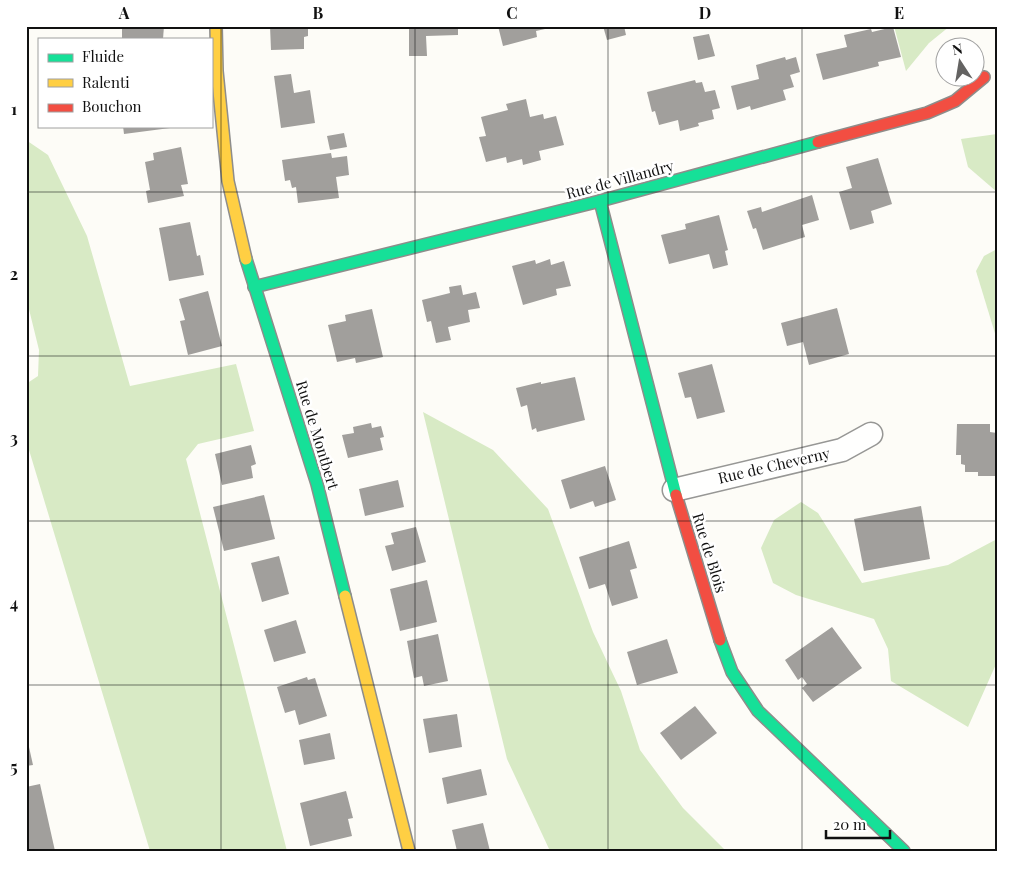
<svg xmlns="http://www.w3.org/2000/svg" width="1023" height="877" font-family="'Playfair Display',serif">
<rect width="100%" height="100%" fill="#fdfcf7"/>
<g fill="#d8eac5">
<path d="M894 26H950L929 43 906 71Z"/>
<path d="M997 134V192L968 167 961 139Z"/>
<path d="M26 140 48 155 87 236 130 386 236 364 254 431 198 444 186 459 287 851H150L26 440V384L38 376 39 350 26 297Z"/>
<path d="M997 249V340L976 271 984 256Z"/>
<path d="M423 412 493 450 548 509 593 632 621 691 640 750 683 808 726 851H550L507 759Z"/>
<path d="M801 502 818 513 862 583 948 565 997 539V662L968 727 891 681 888 649 874 619 796 595 773 583 761 548 774 520Z"/>
</g>
<g fill="#a19f9c">
<path d="M122 26H164L163 39H122Z"/>
<path d="M270 26H308V36L304 37V49L271 50Z"/>
<path d="M409 26H458V35L426 36 427 56H409Z"/>
<path d="M498 26H554V27L536 31 537 37 503 46Z"/>
<path d="M603 26H624L626 35 607 40Z"/>
<path d="M893 27 901 57 878 62 879 66 823 80 816 54 847 47 844 35 871 29 872 32Z"/>
<path d="M709 34 715 56 698 60 693 37Z"/>
<path d="M785 57 786 60 796 57 800 72 790 75 794 87 783 90 786 100 751 110 750 106 737 110 731 86 759 79 756 65Z"/>
<path d="M291 74 294 93 310 90 315 123 281 128 274 76Z"/>
<path d="M695 80 696 83 702 82 705 92 715 90 720 108 712 110 714 119 698 123 699 126 680 131 678 120 659 125 655 111 652 112 647 92Z"/>
<path d="M526 99 530 117 543 114 544 119 556 116 564 145 539 151 541 160 523 165 522 159 507 163 506 157 486 162 479 137 486 136 481 117 508 110 506 104Z"/>
<path d="M123 126H169L170 128 124 134Z"/>
<path d="M344 133 347 147 330 150 327 136Z"/>
<path d="M181 147 188 184 181 185 184 196 148 203 146 191 150 190 145 162 154 160 153 153Z"/>
<path d="M331 153 332 158 347 156 349 175 336 177 339 198 298 203 296 187 292 188 290 180 285 181 282 160Z"/>
<path d="M878 158 892 204 871 211 874 223 850 230 839 192 852 188 846 167Z"/>
<path d="M812 195 819 220 802 225 805 237 763 250 756 228 753 229 747 211 761 207 762 212Z"/>
<path d="M719 215 728 250 725 251 728 265 713 269 709 254 669 264 661 235 686 229 685 224Z"/>
<path d="M190 222 197 256 200 255 204 275 169 281 159 228Z"/>
<path d="M550 259 551 265 564 261 571 286 556 289 557 295 523 305 512 266 535 260 536 264Z"/>
<path d="M461 285 463 295 476 292 480 308 468 310 470 322 448 327 451 340 436 343 431 321 427 322 422 300 450 293 449 287Z"/>
<path d="M208 291 222 346 188 355 180 321 185 320 179 299Z"/>
<path d="M837 308 849 354 809 365 803 342 787 346 781 323Z"/>
<path d="M372 309 383 357 356 363 355 358 337 362 328 325 346 321 345 315Z"/>
<path d="M712 364 725 412 697 419 691 397 685 398 678 373Z"/>
<path d="M575 377 585 420 537 432 536 428 532 430 527 405 521 407 516 388 541 382V384Z"/>
<path d="M371 423 372 428 381 426 384 437 380 438 383 450 348 458 342 435 354 433 353 427Z"/>
<path d="M957 424H990V432L997 433V476H978V472H965V465L961 464V455H956Z"/>
<path d="M251 445 256 464 251 466 253 478 222 485 215 454Z"/>
<path d="M605 466 616 500 595 507 593 501 570 509 561 480Z"/>
<path d="M398 480 404 507 365 516 359 489Z"/>
<path d="M264 495 275 539 224 551 213 507Z"/>
<path d="M921 506 930 559 864 571 854 519Z"/>
<path d="M416 527 426 562 392 571 385 546 394 544 391 533Z"/>
<path d="M629 541 637 568 630 570 638 598 612 606 605 584 589 589 579 557Z"/>
<path d="M279 556 289 594 262 602 251 563Z"/>
<path d="M427 580 437 622 400 631 390 589Z"/>
<path d="M296 620 306 653 274 662 264 630Z"/>
<path d="M832 627 862 668 813 702 802 688 807 684 802 677 798 680 785 660Z"/>
<path d="M438 634 448 681 424 686 422 676 414 678 407 641Z"/>
<path d="M667 639 678 673 637 685 627 652Z"/>
<path d="M307 677 308 680 315 678 327 716 299 725 295 710 285 713 277 687Z"/>
<path d="M695 706 717 733 681 760 660 733Z"/>
<path d="M457 714 462 747 429 753 423 719Z"/>
<path d="M330 733 335 759 304 765 299 740Z"/>
<path d="M27 738 33 765 26 766V739Z"/>
<path d="M481 769 487 795 447 804 442 778Z"/>
<path d="M40 784 55 851H26V787Z"/>
<path d="M346 791 353 818 348 819 352 836 310 846 300 803Z"/>
<path d="M483 823 490 851H457L452 830Z"/>
</g>
<g fill="none" stroke-linecap="round" stroke-linejoin="round">
<defs>
<path id="street" d="M674 490 842 450 871 434"/>
<g id="fast">
<path d="M600 201 676 495"/>
<path d="M246 259 317 484 345 596"/>
<path d="M254 287 600 201 818 142"/>
<path d="M720 640 732 672 758 711 904 851"/>
</g>
<g id="slow">
<path d="M216 26 217 71 228 181 246 259"/>
<path d="M345 596 409 851"/>
</g>
<g id="jam">
<path d="M818 142 927 113 955 101 984 77"/>
<path d="M676 495 720 640"/>
</g>
</defs>
<use href="#street" stroke="#979795" stroke-width="25"/>
<use href="#fast" stroke="#8e8d8b" stroke-width="14"/>
<use href="#slow" stroke="#8e8d8b" stroke-width="14"/>
<use href="#jam" stroke="#8e8d8b" stroke-width="14"/>
<use href="#street" stroke="#fffffe" stroke-width="22"/>
<use href="#fast" stroke="#16e098" stroke-width="11"/>
<use href="#slow" stroke="#ffcf43" stroke-width="11"/>
<use href="#jam" stroke="#f24e42" stroke-width="11"/>
</g>
<path fill="none" stroke="#111" stroke-width="1" stroke-opacity="0.55" d="M221 26V851M415 26V851M608 26V851M802 26V851M26 192H997M26 356H997M26 521H997M26 685H997"/>
<g text-anchor="middle" stroke-width="5" stroke-linejoin="round" paint-order="stroke">
<g font-size="15" fill="#111" stroke="#fff">
<text transform="translate(620 180) rotate(-15)" y="5">Rue de Villandry</text>
<text transform="translate(317 435) rotate(73)" y="5">Rue de Montbert</text>
<text transform="translate(774 466) rotate(-13)" y="5">Rue de Cheverny</text>
<text transform="translate(709 553) rotate(73)" y="5">Rue de Blois</text>
</g>
</g>
<rect width="1023" height="877" fill="none" stroke="#ffffff" stroke-width="55"/>
<rect x="38" y="38" width="175" height="90" fill="#ffffff" stroke="#a0a0a0"/>
<rect x="48" y="54" width="25" height="8" fill="#16e098" stroke="#a0a0a0"/>
<text x="82" y="62" font-size="15" fill="#111111">Fluide</text>
<rect x="48" y="79" width="25" height="8" fill="#ffcf43" stroke="#a0a0a0"/>
<text x="82" y="88" font-size="15" fill="#111111">Ralenti</text>
<rect x="48" y="104" width="25" height="8" fill="#f24e42" stroke="#a0a0a0"/>
<text x="82" y="112" font-size="15" fill="#111111">Bouchon</text>
<g transform="translate(960 62) rotate(348)"><circle r="24" fill="#ffffff" stroke="#a0a0a0"/>
<path d="M0-4L9 19L0 12L-9 19Z" fill="#646362"/>
<text y="-8" font-size="14" font-weight="bold" text-anchor="middle" fill="#111111">N</text>
</g>
<path d="M826 830v8h64v-8" fill="none" stroke="#111111" stroke-width="2.5"/>
<text x="833" y="830" font-size="15" fill="#111111" stroke="#ffffff" stroke-width="4" paint-order="stroke">20 m</text>
<rect x="28" y="28" width="968" height="822" fill="none" stroke="#111" stroke-width="2"/>
<g font-size="16" text-anchor="middle" font-weight="bold" fill="#111">
<text x="124" y="19">A</text>
<text x="318" y="19">B</text>
<text x="512" y="19">C</text>
<text x="705" y="19">D</text>
<text x="899" y="19">E</text>
<text x="14" y="115">1</text>
<text x="14" y="280">2</text>
<text x="14" y="444">3</text>
<text x="14" y="609">4</text>
<text x="14" y="773">5</text>
</g>
</svg>
